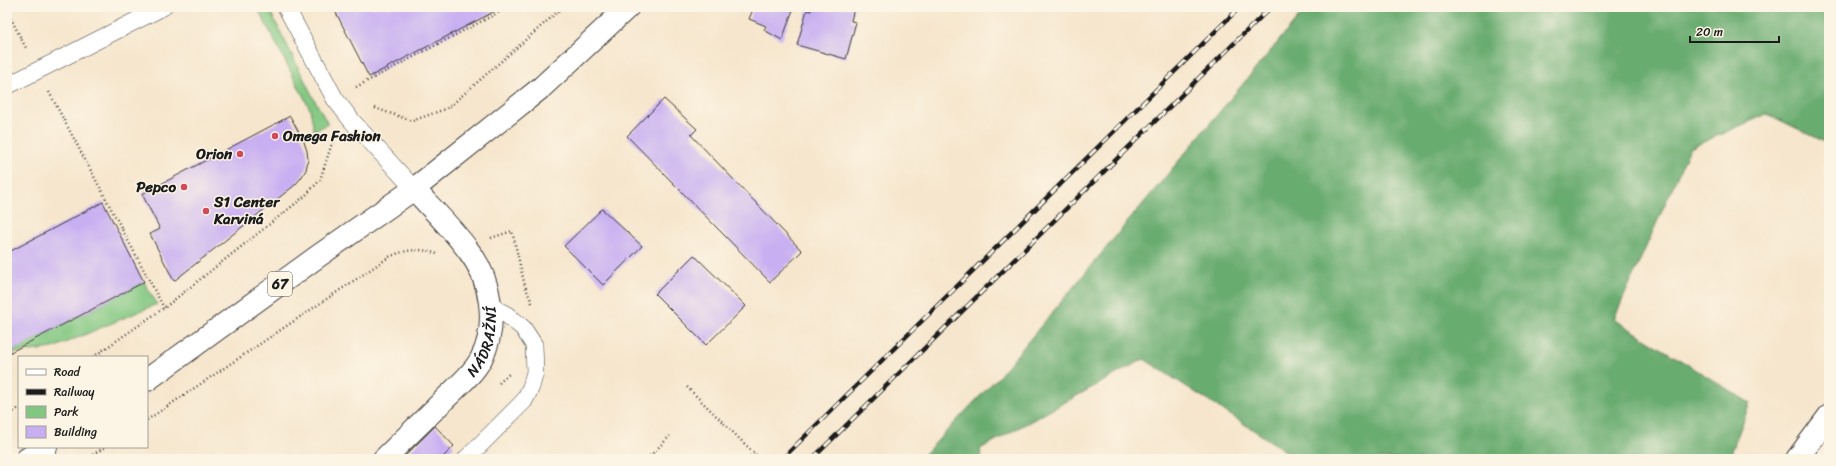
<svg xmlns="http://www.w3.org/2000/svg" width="1836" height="466" font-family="Sriracha,sans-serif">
<rect width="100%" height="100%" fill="#fcf5e5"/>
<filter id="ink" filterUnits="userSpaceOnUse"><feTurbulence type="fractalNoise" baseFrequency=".025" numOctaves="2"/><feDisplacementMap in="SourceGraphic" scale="8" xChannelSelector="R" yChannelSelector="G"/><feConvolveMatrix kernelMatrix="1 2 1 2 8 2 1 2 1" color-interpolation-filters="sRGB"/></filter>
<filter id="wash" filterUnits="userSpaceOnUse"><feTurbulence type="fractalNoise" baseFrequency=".012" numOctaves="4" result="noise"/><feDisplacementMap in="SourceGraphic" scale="16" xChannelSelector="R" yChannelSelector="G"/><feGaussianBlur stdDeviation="0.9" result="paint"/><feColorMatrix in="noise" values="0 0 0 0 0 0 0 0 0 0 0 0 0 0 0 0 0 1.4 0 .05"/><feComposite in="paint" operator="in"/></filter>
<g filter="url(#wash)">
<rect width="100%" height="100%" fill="#f6e6cd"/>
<g fill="#82c781" stroke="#4f724e">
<path d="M257 7H268L313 97 328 124 314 131 310 109Z"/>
<path d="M144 282 157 304 53 348 15 353 7 358V354Z"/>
</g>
<path fill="#69ac6f" stroke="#426446" d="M1307 7H1829V144L1767 114 1690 148 1614 319 1750 403 1729 459H1298L1144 359 980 449 982 459H920L1000 375Z"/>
<g id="blocks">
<g fill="#c8aff2">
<path d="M333 7H503L369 77Z"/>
<path d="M754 7H794L782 40 764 30 766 26 749 19Z"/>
<path d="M812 7 854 8 851 21 856 22 846 59 797 45 807 10 811 11Z"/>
<path d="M664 99 697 129 691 135 802 251 770 282 627 136Z"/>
<path d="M290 116 304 142 307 151 308 160 306 170 301 178 295 185 174 281 150 234 160 229 142 194Z"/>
<path d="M103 202 144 282 7 354V253Z"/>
<path d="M602 209 642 246 603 285 564 246Z"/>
<path d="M694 255 746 306 706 345 655 294Z"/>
<path d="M435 426 454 446 441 459H402Z"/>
</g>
</g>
</g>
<g filter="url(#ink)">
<use href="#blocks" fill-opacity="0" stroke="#3d3a37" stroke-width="1"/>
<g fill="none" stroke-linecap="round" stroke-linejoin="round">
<defs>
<g id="service">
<path d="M286 7 335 99 352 121 414 189"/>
<path d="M7 86 163 7"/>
<path d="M466 459 524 401 531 387 535 372 534 345 523 328 507 315 490 306"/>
</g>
<g id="minor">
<path id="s1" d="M384 459C405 438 426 418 447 397 458 386 473 374 481 359 499 325 491 279 468 250 452 228 432 209 414 189"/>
<path d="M1797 459 1829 416"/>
</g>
<g id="primary">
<path d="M147 380 317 257 414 189 542 87 628 7"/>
<path d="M27 459 46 447"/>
</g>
</defs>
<use href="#service" stroke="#3d3a37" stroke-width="18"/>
<use href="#minor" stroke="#3d3a37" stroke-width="24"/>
<use href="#primary" stroke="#3d3a37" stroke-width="24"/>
<g stroke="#3d3a37" stroke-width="2.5" stroke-dasharray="1 3" stroke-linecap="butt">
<path d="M7 11 27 50"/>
<path d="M356 87 509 7"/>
<path d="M49 92 164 308"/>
<path d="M375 108 412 121 448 108 563 7"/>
<path d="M491 238 512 231 525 286 532 303"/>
<path d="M93 357 164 308 305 196 320 180 334 137"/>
<path d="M499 383 509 374"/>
<path d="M687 387 760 459"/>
<path d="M7 416 19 408"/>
<path d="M147 420 389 257C404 250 421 247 437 254"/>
<path d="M86 459 105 447"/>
<path d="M647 459 670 436"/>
<path d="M747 459 754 453"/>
</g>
<use href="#service" stroke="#fff" stroke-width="17"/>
<use href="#minor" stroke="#fff" stroke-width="22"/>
<use href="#primary" stroke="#fff" stroke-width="22"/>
<defs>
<g id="rail">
<path d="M782 459 1240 7"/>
<path d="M812 459 1271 7"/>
</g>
</defs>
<use href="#rail" stroke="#1c1c1c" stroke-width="4.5"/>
<use href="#rail" stroke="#fcf5e5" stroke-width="3" stroke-dasharray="9" stroke-linecap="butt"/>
</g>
</g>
<g fill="#d1495b" stroke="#fcf5e5" stroke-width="1.5">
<circle cx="275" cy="136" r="4"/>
<circle cx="240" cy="154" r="4"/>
<circle cx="184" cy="187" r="4"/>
<circle cx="206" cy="211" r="4"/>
</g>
<g text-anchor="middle" stroke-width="3" stroke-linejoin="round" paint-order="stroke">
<rect fill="#fcf5e5" stroke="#5f5d58" stroke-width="1" x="268" y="272" width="24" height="24" rx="3"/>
<g font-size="14" font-weight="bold" fill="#1c1c1c">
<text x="280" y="289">67</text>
</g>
<g font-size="15" font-weight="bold" fill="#1c1c1c" stroke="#fcf5e5" text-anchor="start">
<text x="283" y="141">Omega Fashion</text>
<text x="232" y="159" text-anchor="end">Orion</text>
<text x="176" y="192" text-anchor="end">Pepco</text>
<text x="214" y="207">S1 Center<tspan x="214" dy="17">Karviná</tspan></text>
</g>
<g font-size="15" fill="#1c1c1c" stroke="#fcf5e5">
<text dy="5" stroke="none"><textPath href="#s1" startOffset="157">NÁDRAŽNÍ</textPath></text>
</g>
</g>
<rect width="1836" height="466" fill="none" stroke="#fcf5e5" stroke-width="24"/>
<rect x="18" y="356" width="130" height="92" fill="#fcf5e5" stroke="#a29e95"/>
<rect x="26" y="369" width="20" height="6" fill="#ffffff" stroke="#a29e95"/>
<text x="54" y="376" font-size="12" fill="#1c1c1c">Road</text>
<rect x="26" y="389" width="20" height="6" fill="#1c1c1c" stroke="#a29e95"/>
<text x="54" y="396" font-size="12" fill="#1c1c1c">Railway</text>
<rect x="26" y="406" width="20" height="12" fill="#82c781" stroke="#a29e95"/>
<text x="54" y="416" font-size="12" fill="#1c1c1c">Park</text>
<rect x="26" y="426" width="20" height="12" fill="#c8aff2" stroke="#a29e95"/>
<text x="54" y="436" font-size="12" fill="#1c1c1c">Building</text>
<path d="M1690 36v6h89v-6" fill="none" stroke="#1c1c1c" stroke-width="2"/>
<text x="1696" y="36" font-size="12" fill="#1c1c1c" stroke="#fcf5e5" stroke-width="3" paint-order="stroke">20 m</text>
</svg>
